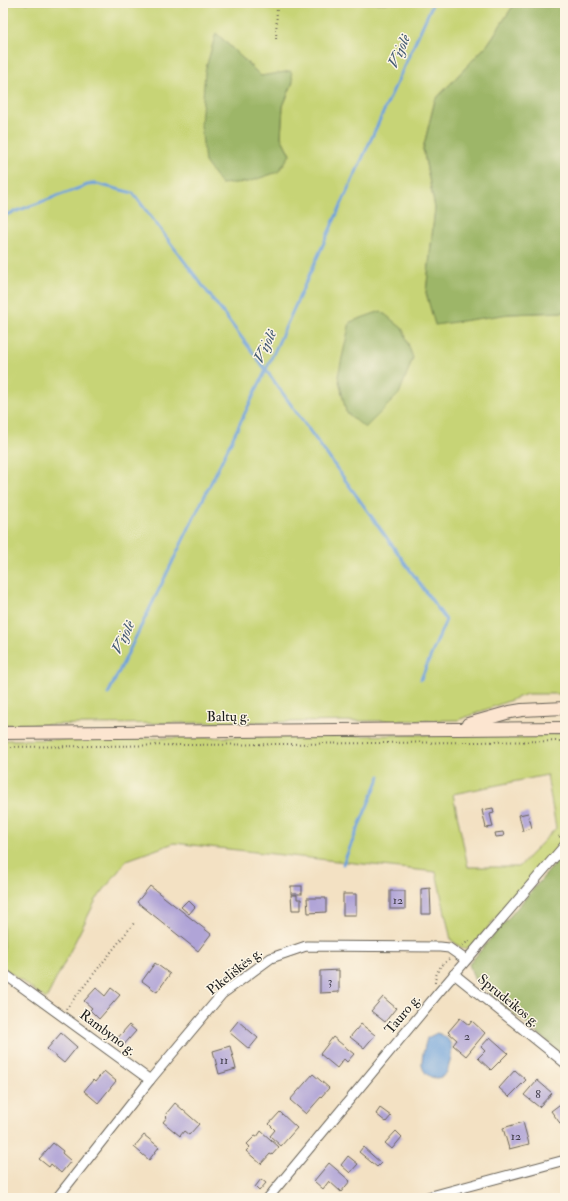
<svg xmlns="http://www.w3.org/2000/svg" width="568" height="1201" font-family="'IM FELL Double Pica',serif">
<rect width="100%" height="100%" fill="#fcf5e5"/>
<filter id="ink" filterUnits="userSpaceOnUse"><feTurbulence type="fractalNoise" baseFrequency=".025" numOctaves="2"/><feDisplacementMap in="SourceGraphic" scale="8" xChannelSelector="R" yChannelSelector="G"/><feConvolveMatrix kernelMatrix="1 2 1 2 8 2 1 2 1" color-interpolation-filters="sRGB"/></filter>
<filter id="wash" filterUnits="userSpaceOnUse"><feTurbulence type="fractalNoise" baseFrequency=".012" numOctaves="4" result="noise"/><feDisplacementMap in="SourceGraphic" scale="16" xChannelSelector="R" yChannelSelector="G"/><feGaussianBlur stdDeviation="0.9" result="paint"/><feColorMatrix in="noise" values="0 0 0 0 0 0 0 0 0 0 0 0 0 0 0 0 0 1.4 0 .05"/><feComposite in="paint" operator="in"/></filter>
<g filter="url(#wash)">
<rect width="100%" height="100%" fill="#f3e1c3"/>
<g fill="#c7d476" stroke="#727849" fill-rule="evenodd">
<path d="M3 3H515L488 44 435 100 423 149 435 208 426 293 509 314 565 312V694H527L458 720 3 725ZM216 33 261 76 293 82 283 106 281 137 290 155Z"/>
<path d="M565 733V839L471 947 463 949 451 940 436 872 174 843 127 860 96 900 46 999 3 967V740ZM547 775 556 828 519 867H468L453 794Z"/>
</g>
<g fill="#9db667" stroke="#5c6942">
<path d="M515 3H565V312L509 314 435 325 426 293 435 208 423 149 435 100 488 44Z"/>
<path d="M216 33 261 76 291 71 293 82 283 106 281 137 290 155 278 172 248 182 221 184 205 162 201 125 205 71Z"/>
<path d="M381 311 403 329 413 358 399 394 365 428 346 412 338 376 350 322Z"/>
<path d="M565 852V1056L475 981 469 964Z"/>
</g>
<path fill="#70a3dc" stroke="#46607c" d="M437 1033C453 1038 453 1049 450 1062 448 1067 448 1073 443 1076 433 1082 421 1073 422 1062 422 1054 425 1046 427 1038Z"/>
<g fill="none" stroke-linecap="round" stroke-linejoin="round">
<g stroke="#70a3dc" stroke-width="3">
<path d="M3 216 93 183 133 193 266 370 446 620 421 679"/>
<path d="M108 694 266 370 433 3"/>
<path d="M343 864 380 776"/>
</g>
</g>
<g id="blocks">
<g fill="#b0a4d7">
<path d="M493 808 494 813 490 814 493 827 486 828 482 810Z"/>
<path d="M528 813 532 828 523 831 519 815Z"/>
<path d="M503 832 504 836 496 837 495 833Z"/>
<path d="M150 886 211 934 198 951 137 902Z"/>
<rect x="291" y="886" width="11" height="8"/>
<path d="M430 888 431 914H421V889Z"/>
<rect x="390" y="891" width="15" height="18"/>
<rect x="343" y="894" width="13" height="21"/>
<path d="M291 895H297V899H301V910H292Z"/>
<path d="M307 898H326V912L308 913Z"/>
<path d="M188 900 195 907 189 914 181 907Z"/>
<path d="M155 963 170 974 157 992 142 981Z"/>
<path d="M339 970V992L320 993V971Z"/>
<path d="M96 988 105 996 111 988 120 995 99 1019 90 1010 92 1008 84 1001Z"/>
<path d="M383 997 396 1008 385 1022 371 1011Z"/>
<path d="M460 1018 469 1025 472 1021 485 1033 466 1056 453 1045 457 1040 448 1032Z"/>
<path d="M238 1021 258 1038 249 1049 229 1032Z"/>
<path d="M361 1024 375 1035 364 1048 350 1037Z"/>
<path d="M129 1025 136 1031 122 1047 115 1041Z"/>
<path d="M61 1033 77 1047 64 1063 47 1049Z"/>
<path d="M333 1037 354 1054 347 1062 344 1059 337 1068 320 1054Z"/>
<path d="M490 1037 508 1053 491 1070 478 1058 485 1051 481 1047Z"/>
<path d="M230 1046 236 1069 219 1074 213 1051Z"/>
<path d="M515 1070 526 1080 509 1097 499 1088Z"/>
<path d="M104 1071 116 1081 98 1103 84 1091 93 1080 95 1082Z"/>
<path d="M313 1074 329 1088 306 1114 290 1100Z"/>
<path d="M537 1080 552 1093 539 1107 524 1095Z"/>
<path d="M563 1102 565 1104V1130L551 1111Z"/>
<path d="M175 1103 199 1124 189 1135 184 1131 180 1136 163 1122 167 1117 165 1115Z"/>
<path d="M380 1108 391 1116 386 1122 376 1114Z"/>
<path d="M280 1112 297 1128 281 1146 270 1136 275 1130 269 1124Z"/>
<path d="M523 1122 529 1144 509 1149 503 1128Z"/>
<path d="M261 1131 279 1147 272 1155 270 1154 261 1164 246 1151 250 1147 247 1144 255 1136 257 1137Z"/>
<path d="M396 1131 402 1137 392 1149 385 1143Z"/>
<path d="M144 1135 159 1147 149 1160 134 1147Z"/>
<path d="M53 1143 63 1151 62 1153 71 1161 61 1173 51 1164 49 1167 39 1159Z"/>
<path d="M363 1147 381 1163 377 1167 359 1152Z"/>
<path d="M348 1156 358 1164 350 1173 341 1165Z"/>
<path d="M329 1163 350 1181 341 1192 329 1181 323 1189 314 1181Z"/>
<path d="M261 1179 266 1183 259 1191 255 1187Z"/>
</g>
</g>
</g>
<g filter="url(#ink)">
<use href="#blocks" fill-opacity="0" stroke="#676156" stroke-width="1"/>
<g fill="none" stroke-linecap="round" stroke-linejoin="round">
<defs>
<g id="minor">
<path d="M3 973 150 1080"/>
<path d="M454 974 565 1063"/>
<path d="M57 1198 150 1080 222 994 271 958 306 946 440 947 449 948 466 960"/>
<path d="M268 1198 439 992 565 845"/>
<path d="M424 1198 565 1160"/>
</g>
<g id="secondary">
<path d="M468 724 510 712 522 710 565 708"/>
<path d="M3 733 565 728"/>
</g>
</defs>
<use href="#minor" stroke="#676156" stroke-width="11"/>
<use href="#secondary" stroke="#676156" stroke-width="14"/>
<g stroke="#676156" stroke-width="2" stroke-dasharray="1 3" stroke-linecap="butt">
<path d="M276 43 277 3"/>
<path d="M3 747 565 741"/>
<path d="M559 837 565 830"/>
<path d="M462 945 470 941"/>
<path d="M435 983C436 970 440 967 449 959"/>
<path d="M66 1009 134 923"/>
</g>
<use href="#minor" stroke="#fff" stroke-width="9"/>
<use href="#secondary" stroke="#fce5d0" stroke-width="12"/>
</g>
</g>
<g text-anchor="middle" stroke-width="3" stroke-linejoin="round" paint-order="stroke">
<g font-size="12" fill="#413e4b">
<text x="398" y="904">12</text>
<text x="330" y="985">3</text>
<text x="467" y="1040">2</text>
<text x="224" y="1064">11</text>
<text x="538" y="1098">8</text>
<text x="516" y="1140">12</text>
</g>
<g font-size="14" fill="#1c1c1c" stroke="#fcf5e5">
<text transform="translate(228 716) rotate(-1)" y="5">Baltų g.</text>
<text transform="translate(234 971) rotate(-39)" y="5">Pikeliškės g.</text>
<text transform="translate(509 1000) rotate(39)" y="5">Sprudeikos g.</text>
<text transform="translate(402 1014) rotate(-50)" y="5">Tauro g.</text>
<text transform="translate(108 1032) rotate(37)" y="5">Rambyno g.</text>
</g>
<g font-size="15" font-style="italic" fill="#425972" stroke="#fcf5e5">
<text transform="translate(399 51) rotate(-66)" y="5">Vijolė</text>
<text transform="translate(265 346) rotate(-65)" y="5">Vijolė</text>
<text transform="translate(123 637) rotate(-64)" y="5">Vijolė</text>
</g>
</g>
<rect width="568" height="1201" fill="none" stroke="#fcf5e5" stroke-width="16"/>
</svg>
